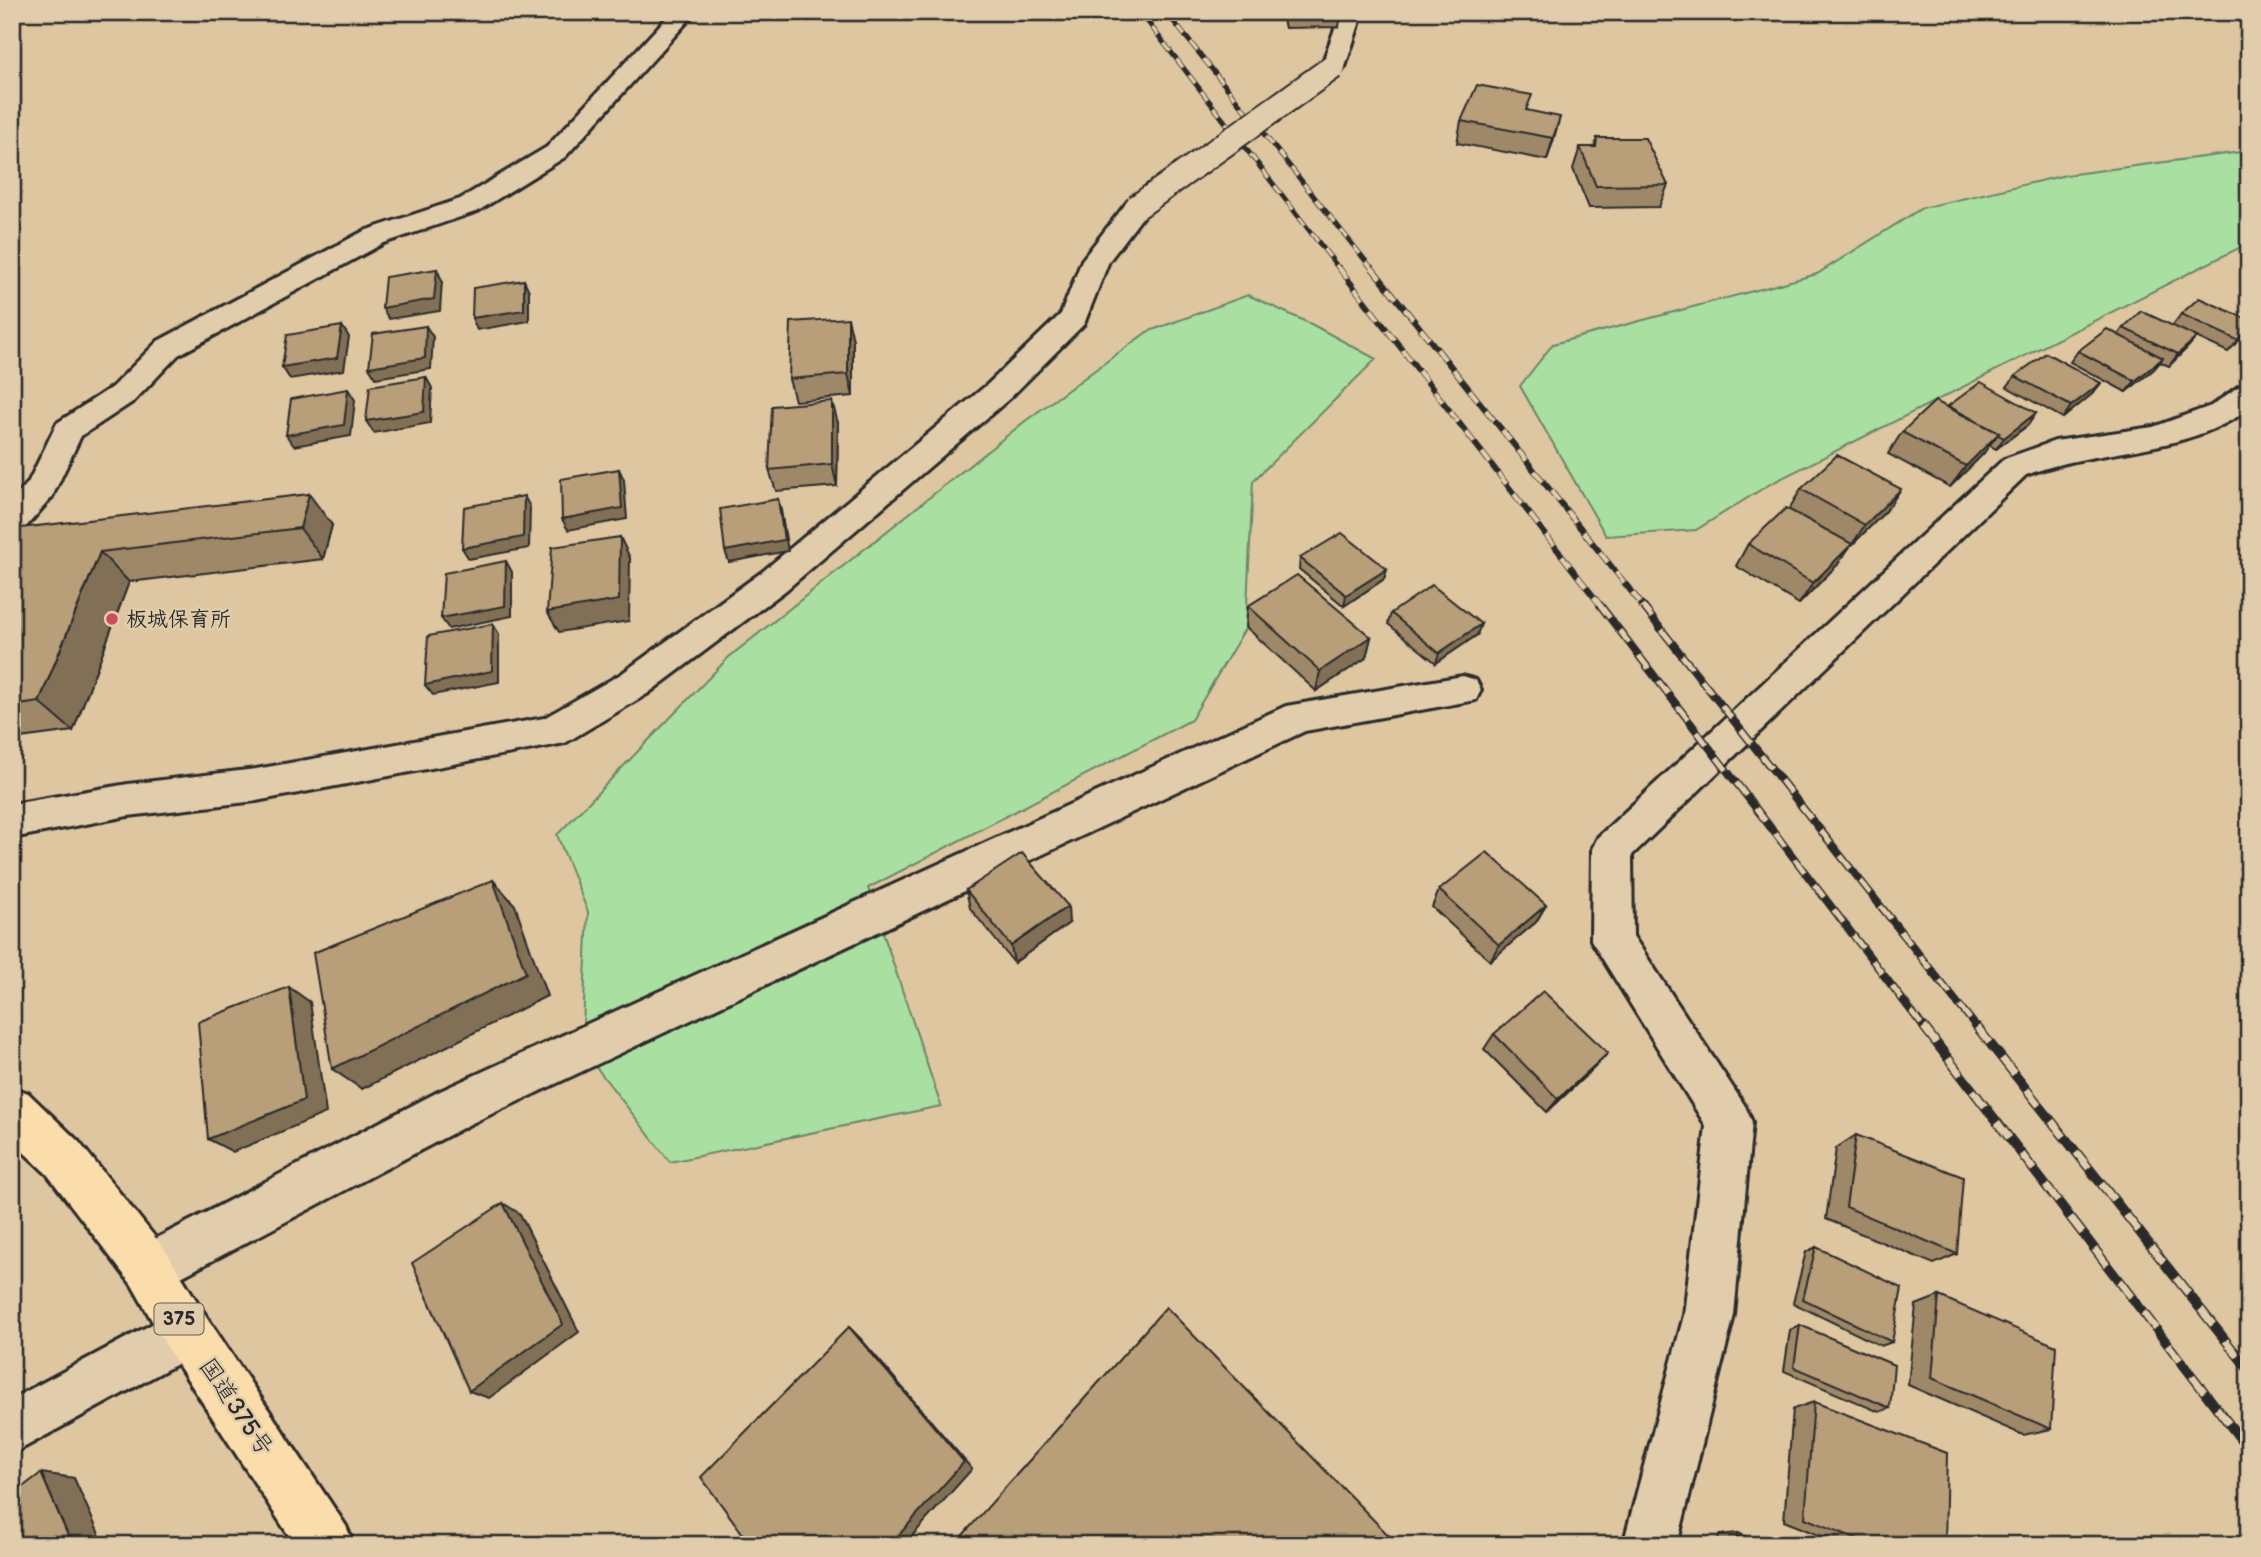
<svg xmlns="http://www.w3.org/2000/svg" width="2261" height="1557" font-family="'Balsamiq Sans','Klee One',sans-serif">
	<rect width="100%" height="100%" fill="#dec6a1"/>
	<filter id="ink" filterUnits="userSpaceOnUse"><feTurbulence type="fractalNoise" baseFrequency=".0143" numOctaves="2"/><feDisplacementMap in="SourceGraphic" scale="14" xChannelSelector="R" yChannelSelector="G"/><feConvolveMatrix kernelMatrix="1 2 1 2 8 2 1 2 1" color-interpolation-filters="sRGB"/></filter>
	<g filter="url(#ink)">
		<g fill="#aadfa2" stroke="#6a8566" stroke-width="2">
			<polygon points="2249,151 2249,243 1770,484 1696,530 1606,536 1520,386 1553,344 1817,274 1922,208 2066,175"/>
			<polygon points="1248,295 1313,325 1376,359 1253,481 1246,627 1191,720 868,888 941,1106 670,1162 582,1049 588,912 557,835 729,657 1024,422 1147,332"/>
		</g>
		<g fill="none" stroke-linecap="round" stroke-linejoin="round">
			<defs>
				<g id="minor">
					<polygon points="672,12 696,12 565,157 478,211 384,243 178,355 134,401 81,436 52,497 24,529 12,533 12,500 28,483 57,423 112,387 158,341 364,231 460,199 547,147"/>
					<polygon points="1341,12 1363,12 1345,67 1341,72 1325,72 1321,67"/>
					<polygon points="1137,199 1146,201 1150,207 1109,261 1084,324 1010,398 786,590 647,694 565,743 256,801 128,816 12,838 12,804 128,784 256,769 544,718 621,674 762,572 988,384 1061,314 1082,260 1128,201"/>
					<path d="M2249,384V409C2183,456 2099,447 2026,475L1632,855L1633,936L1745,1106L1752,1122L1734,1315L1677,1545H1623L1684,1315L1706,1126L1591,940L1592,849L1598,837L2004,459L2055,441L2153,427L2211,406L2238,387Z"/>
					<polygon points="1463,676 1476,680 1481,690 1476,700 1305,731 470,1124 166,1285 149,1292 132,1285 125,1268 132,1251 438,1092 1286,706"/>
					<polygon points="186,1306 204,1313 211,1331 204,1349 12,1454 12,1399"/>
				</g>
				<polygon id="highway" points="12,1087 28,1093 79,1142 166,1251 204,1313 346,1526 354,1545 295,1545 168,1349 132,1285 47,1174 12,1141"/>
			</defs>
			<use href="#minor" stroke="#2b2b2b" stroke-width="6"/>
			<use href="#highway" stroke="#2b2b2b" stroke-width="6"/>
			<use href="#minor" fill="#e1cdab" fill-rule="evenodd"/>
			<use href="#highway" fill="#fbddab" fill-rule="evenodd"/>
			<defs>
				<g id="rail-far3">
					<polyline points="1140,12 1340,270"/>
					<polyline points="1166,12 1373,270"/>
				</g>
				<g id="rail-far2">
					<polyline points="1339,268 1601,606"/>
					<polyline points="1372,268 1643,606"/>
				</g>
				<g id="rail-far1">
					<polyline points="1600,605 1925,1029"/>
					<polyline points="1642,605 1978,1029"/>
				</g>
				<g id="rail">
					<polyline points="1924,1027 2249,1450"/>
					<polyline points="1977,1027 2249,1370"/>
				</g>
			</defs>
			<use href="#rail-far3" stroke="#2b2b2b" stroke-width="5"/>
			<use href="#rail-far2" stroke="#2b2b2b" stroke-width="6"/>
			<use href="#rail-far1" stroke="#2b2b2b" stroke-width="8"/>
			<use href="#rail" stroke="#2b2b2b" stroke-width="10"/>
			<use href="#rail-far3" stroke="#e1cdab" stroke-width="3.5" stroke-dasharray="10" stroke-linecap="butt"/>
			<use href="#rail-far2" stroke="#e1cdab" stroke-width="4.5" stroke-dasharray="13" stroke-linecap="butt"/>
			<use href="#rail-far1" stroke="#e1cdab" stroke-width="5" stroke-dasharray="16" stroke-linecap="butt"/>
			<use href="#rail" stroke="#e1cdab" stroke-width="7" stroke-dasharray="20" stroke-linecap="butt"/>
			<defs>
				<polyline id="minor-bridge" points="1137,207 1333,67"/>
			</defs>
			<use href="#minor-bridge" stroke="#2b2b2b" stroke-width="28" stroke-linecap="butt"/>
			<use href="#minor-bridge" stroke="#e1cdab" stroke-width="24"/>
		</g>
		<g fill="#9e8868" stroke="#2b2b2b" stroke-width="2">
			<polygon points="1281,12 1341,12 1339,27 1285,28"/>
			<polygon points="1528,110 1554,138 1547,160 1457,143 1461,121"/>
			<polygon points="1597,138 1668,185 1659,207 1589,208 1573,169 1580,147 1594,147"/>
			<polygon points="2181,314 2249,329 2228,352 2196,337 2187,348 2169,366 2160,362 2154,369 2126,392 2070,362 2078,351 2118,335 2123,328 2172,326"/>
			<polygon points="853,340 853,396 795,401 789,379"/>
			<polygon points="2015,376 2101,383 2092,394 2063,418 2007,387"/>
			<polygon points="1948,406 2036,413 2028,425 1996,449 1989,445 1983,454 1950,487 1888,454 1902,432"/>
			<polygon points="838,423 837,486 776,491 769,470"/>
			<polygon points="1801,489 1886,511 1850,546 1837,565 1799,604 1736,566 1748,544 1789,509"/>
			<polygon points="332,525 323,559 129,582 73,731 12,739 12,529"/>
			<polygon points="1300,558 1387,569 1384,579 1344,606 1299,569"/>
			<polygon points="1248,606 1371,637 1366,658 1316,691 1246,627"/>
			<polygon points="1391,613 1477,635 1436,663 1388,624"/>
			<polygon points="966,890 1069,923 1014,963 970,908"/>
			<polygon points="1439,890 1546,905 1536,922 1490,961 1432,907"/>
			<polygon points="1494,1034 1595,1067 1547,1112 1484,1049"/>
			<polygon points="1856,1135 1957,1254 1934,1264 1826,1219 1836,1148"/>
			<polygon points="1816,1247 1892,1342 1881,1346 1793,1303 1806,1252"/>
			<polygon points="1939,1296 2051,1429 2023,1435 1908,1385 1916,1305"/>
			<polygon points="1800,1325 1890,1408 1879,1412 1784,1371 1790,1330"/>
			<polygon points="1814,1402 1945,1545 1843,1545 1784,1521 1793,1409"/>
			<polygon points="1738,1533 1765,1545 1717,1545 1719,1535"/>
		</g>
		<g fill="#816f55" stroke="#2b2b2b" stroke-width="2">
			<polygon points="1560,117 1554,138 1547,160 1553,138"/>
			<polygon points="437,269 442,281 440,311 389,319 382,308"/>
			<polygon points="524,280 529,291 529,321 477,330 472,318"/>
			<polygon points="848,318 853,340 853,396 848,374"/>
			<polygon points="342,326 349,337 344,370 290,379 282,367"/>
			<polygon points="426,326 433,337 431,369 376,378 369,367"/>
			<polygon points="2197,337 2187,348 2169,366 2178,354"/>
			<polygon points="2163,358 2154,369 2126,392 2135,381"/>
			<polygon points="426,377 432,388 430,423 374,433 366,421"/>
			<polygon points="2101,383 2092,394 2063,418 2071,406"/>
			<polygon points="348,389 355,400 351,436 294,446 286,435"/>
			<polygon points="832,401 838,423 837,486 832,464"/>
			<polygon points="2036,413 2028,425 1996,449 2004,438"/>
			<polygon points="1999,433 1983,454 1950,487 1966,466"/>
			<polygon points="619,469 624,480 627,519 568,530 562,519"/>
			<polygon points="1901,489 1886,511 1851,546 1865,525"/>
			<polygon points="309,494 332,525 323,559 300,528"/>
			<polygon points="524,496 530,507 529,548 469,559 462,548"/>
			<polygon points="778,499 781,510 788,551 729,562 725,551"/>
			<polygon points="620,537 630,558 629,621 559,632 547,612"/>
			<polygon points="1852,544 1837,565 1799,604 1813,583"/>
			<polygon points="100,552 129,582 73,731 39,702"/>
			<polygon points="506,561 512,572 512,616 449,629 441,618"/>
			<polygon points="1387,569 1384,579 1344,606 1346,595"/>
			<polygon points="493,624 499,634 499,682 433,695 425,685"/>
			<polygon points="1481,624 1477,635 1436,663 1439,653"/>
			<polygon points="1371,637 1366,658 1316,691 1320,671"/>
			<polygon points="493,880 515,905 547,996 362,1089 332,1069"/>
			<polygon points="1546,905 1536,922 1490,961 1499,945"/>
			<polygon points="1068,906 1069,923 1014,963 1011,946"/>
			<polygon points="289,987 310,1002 326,1113 233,1152 208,1139"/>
			<polygon points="1608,1053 1595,1067 1547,1112 1558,1099"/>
			<polygon points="503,1203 520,1214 579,1332 489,1398 469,1391"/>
			<polygon points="849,1327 861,1339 972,1469 904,1545 890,1545"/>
			<polygon points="41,1473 74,1478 104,1545 72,1545"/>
		</g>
		<g fill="#b89e79" stroke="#2b2b2b" stroke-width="2">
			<polygon points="1477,85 1532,95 1526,110 1560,117 1553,138 1461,121"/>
			<polygon points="1597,138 1645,138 1668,185 1596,186 1580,147 1596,147"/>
			<polygon points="437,269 434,299 382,308 385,277"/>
			<polygon points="524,280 524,310 472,318 473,288"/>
			<polygon points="2199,298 2249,320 2249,329 2237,340 2181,314"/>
			<polygon points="2141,311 2197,337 2178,354 2123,328"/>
			<polygon points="848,318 848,374 789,379 791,322"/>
			<polygon points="342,326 337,358 282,367 287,335"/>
			<polygon points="426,326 425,358 369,367 373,334"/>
			<polygon points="2107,329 2163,358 2135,381 2078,351"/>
			<polygon points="2046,353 2101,383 2071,406 2015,376"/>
			<polygon points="426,377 424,412 366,421 370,386"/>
			<polygon points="1981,382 2036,413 2004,438 1997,434 1999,433 1948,406"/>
			<polygon points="348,389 344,425 286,435 291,399"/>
			<polygon points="832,401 832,464 769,470 772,406"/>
			<polygon points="1935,401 1999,433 1966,466 1902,432"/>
			<polygon points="1837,455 1901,489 1865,525 1801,489"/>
			<polygon points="619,469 622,508 562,519 561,479"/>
			<polygon points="309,494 300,528 100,552 39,702 12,706 12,529"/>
			<polygon points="524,496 523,537 462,548 464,507"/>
			<polygon points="778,499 784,540 725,551 720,509"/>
			<polygon points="1786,508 1852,544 1813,583 1748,544"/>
			<polygon points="1342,533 1387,569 1346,595 1300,558"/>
			<polygon points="620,537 619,600 547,612 552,547"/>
			<polygon points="506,561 505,606 441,618 444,573"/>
			<polygon points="1297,575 1371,637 1320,671 1248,606"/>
			<polygon points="1432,585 1481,624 1439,653 1391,613"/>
			<polygon points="493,624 492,671 425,685 428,636"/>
			<polygon points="1487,852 1546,905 1499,945 1439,890"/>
			<polygon points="1022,853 1068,906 1011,946 966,890"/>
			<polygon points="493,880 526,973 332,1069 313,953"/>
			<polygon points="289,987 304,1100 208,1139 198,1022"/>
			<polygon points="1543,991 1608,1053 1558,1099 1494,1034"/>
			<polygon points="1856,1135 1963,1177 1957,1254 1846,1207"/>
			<polygon points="503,1203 563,1324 469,1391 412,1263"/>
			<polygon points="1816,1247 1902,1288 1892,1342 1803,1299"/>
			<polygon points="1939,1296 2056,1346 2051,1429 1932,1378"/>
			<polygon points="1166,1307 1398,1545 954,1545"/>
			<polygon points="1800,1325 1894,1365 1890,1408 1794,1367"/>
			<polygon points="849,1327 964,1462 890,1545 751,1545 701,1477"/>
			<polygon points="1814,1402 1947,1453 1945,1545 1872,1545 1805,1518"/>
			<polygon points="41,1473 72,1545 12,1545 12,1495"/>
			<polygon points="1738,1533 1765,1545 1736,1545"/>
		</g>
	</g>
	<circle fill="#d1495b" stroke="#e1cdab" stroke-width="2.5" cx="112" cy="619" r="7"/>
	<g text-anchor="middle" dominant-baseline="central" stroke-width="5" stroke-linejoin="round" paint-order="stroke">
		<rect fill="#e1cdab" stroke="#625c51" stroke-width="2" x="154.5" y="1303.5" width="49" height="31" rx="5"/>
		<g font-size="19" font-weight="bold" fill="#2b2b2b">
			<text x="179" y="1319">375</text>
		</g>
		<g font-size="21" font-weight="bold" fill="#2b2b2b" stroke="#e1cdab" text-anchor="start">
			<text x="126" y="619">板城保育所</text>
		</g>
		<g font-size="24" fill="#2b2b2b" stroke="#e1cdab">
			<text transform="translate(236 1407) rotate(56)">国道375号</text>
		</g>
	</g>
	<rect width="2261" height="1557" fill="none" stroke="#e1cdab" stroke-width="42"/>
	<rect x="21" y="21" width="2219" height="1515" fill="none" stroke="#2b2b2b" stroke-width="2.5" filter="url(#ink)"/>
</svg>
